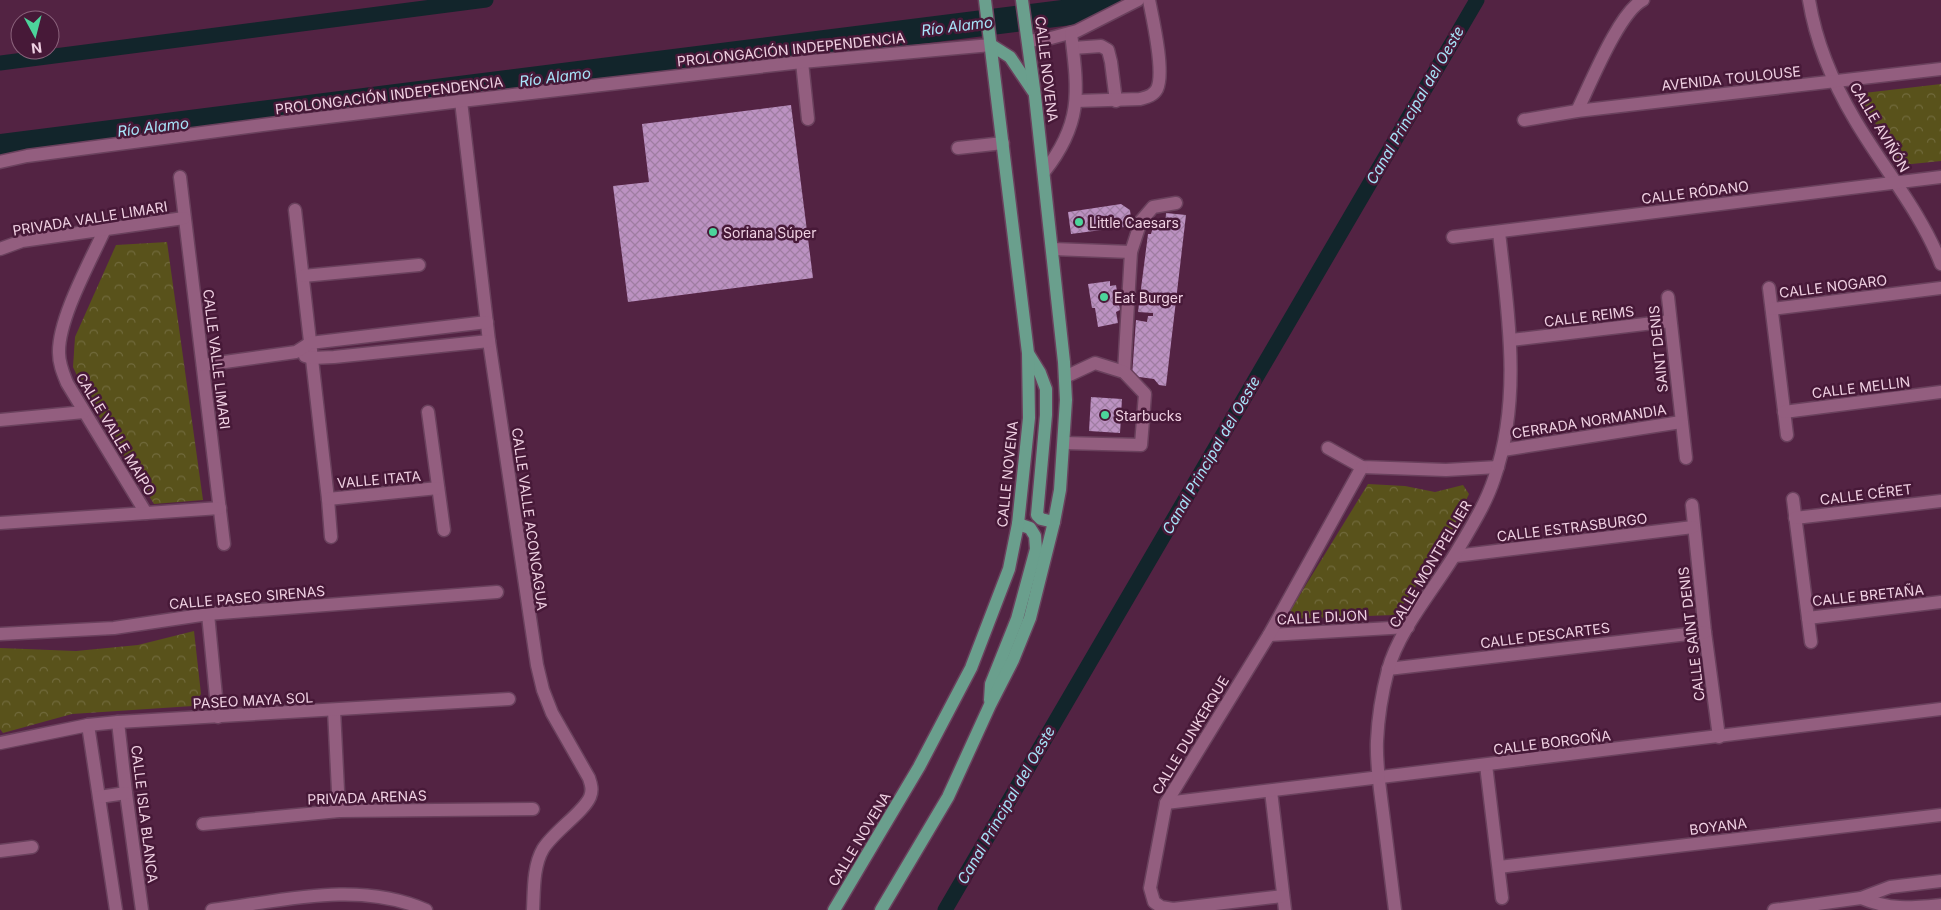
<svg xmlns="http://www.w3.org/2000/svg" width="1941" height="910" font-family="Inter,sans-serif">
	<defs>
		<pattern id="park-crowns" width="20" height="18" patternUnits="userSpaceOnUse" patternTransform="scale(1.25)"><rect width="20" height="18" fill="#59521b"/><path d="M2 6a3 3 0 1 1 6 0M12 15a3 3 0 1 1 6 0" fill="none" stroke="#716a3c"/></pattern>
		<pattern id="building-cross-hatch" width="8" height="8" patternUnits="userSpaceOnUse" patternTransform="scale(1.25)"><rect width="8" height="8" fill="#bc92c2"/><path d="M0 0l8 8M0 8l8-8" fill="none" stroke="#9f7da2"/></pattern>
	</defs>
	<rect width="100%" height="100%" fill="#532343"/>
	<g fill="url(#park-crowns)">
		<polygon points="1941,84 1941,161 1902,165 1861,101 1864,93"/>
		<polygon points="167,242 203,500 154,504 87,397 73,367 75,337 116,245"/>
		<polygon points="1368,484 1405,486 1435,492 1463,485 1469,494 1443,549 1395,615 1285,619"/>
		<polygon points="194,631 201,694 193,706 72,714 3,733 0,729 0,648 76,651 138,645"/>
	</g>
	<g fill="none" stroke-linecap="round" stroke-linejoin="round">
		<g stroke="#12252b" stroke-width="15">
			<polyline points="0,63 486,0"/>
			<polyline points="945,910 1477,0"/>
		</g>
		<polyline stroke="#12252b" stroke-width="26" points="0,147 1086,10 1108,0"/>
	</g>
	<g fill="url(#building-cross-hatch)">
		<polygon points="791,105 813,278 628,302 613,186 649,182 642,124"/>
		<polygon points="1121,204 1130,210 1132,226 1071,234 1068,212"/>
		<polygon points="1166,213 1186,215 1166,386 1159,385 1154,379 1132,376 1136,320 1147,322 1148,316 1153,316 1153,313 1138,312 1148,234 1151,234 1153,227 1165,229"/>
		<polygon points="1110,281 1110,286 1116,285 1120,310 1116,312 1118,323 1098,327 1095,308 1092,308 1088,284"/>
		<polygon points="1091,397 1122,399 1120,433 1089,431"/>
	</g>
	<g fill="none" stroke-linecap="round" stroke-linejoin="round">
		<defs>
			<g id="minor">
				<path d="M1809,0C1816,43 1833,83 1855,120C1883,168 1921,212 1941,264"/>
				<polyline points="1028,41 1051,38 1077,31 1138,0"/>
				<polyline points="1073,48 1101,46 1108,50 1111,62 1116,101"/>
				<polyline points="802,62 808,119"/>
				<path d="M461,101L489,341L537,665L543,690L552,713L589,778C591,784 593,790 590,797C583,813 554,831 543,849C533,866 534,891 533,910"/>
				<path d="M1076,101L1140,99C1147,97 1153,96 1157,89C1165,72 1153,20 1149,0"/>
				<path d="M1577,111C1590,85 1619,12 1643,0"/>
				<polyline points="1524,120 1577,111 1941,69"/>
				<polyline points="958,148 1003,143"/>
				<polyline points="0,162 27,156 278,123 461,101 802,62 991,45"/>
				<path d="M1044,172C1083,123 1078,91 1071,33"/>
				<polyline points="180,177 224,544"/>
				<polyline points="295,210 328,499 331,537"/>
				<path d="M105,229C90,262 58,319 59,353C59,364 63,373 67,383L146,513"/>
				<polyline points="1453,237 1941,177"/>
				<polyline points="0,249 22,241 184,218"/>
				<polyline points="1053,249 1131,252"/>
				<polyline points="303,276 419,265"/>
				<polyline points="1769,288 1787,435"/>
				<polyline points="1668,297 1686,458"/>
				<polyline points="1772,309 1941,288"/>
				<polyline points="1511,340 1670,321"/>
				<polyline points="305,356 312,358 334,357 489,341"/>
				<polyline points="203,365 296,352 310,343 487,322"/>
				<polyline points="1124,372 1131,252 1141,221 1153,207 1176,203"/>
				<polyline points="428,412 444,530"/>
				<polyline points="1784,412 1941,392"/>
				<polyline points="0,420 84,412"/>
				<polyline points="1064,443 1141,445 1145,394 1124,372 1095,363 1065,377"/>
				<polyline points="1328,448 1362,467 1446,470 1498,467"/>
				<polyline points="1503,450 1681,422"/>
				<polyline points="328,499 438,488"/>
				<polyline points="1793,499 1811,642"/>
				<polyline points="1692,505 1705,632 1719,737"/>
				<polyline points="1795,518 1941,501"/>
				<polyline points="0,523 220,508"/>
				<polyline points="1455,556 1693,527"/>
				<polyline points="208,614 218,717"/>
				<polyline points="1808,618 1941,602"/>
				<polyline points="0,634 114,628 208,614 497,592"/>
				<polyline points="1269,635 1408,627"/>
				<polyline points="1388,669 1705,632"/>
				<polyline points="334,710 339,811"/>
				<polyline points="118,722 126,793 142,910"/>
				<polyline points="88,725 116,910"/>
				<polyline points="0,743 88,725 118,722 509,699"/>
				<polyline points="1486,765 1502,898"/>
				<polyline points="1271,791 1285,910"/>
				<polyline points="99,797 126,793"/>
				<polyline points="1166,803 1941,709"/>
				<polyline points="203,824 339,811 533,809"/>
				<polyline points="0,851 32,847"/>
				<polyline points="1499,867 1941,815"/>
				<polyline points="1283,896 1173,909 1161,907 1154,902 1150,888 1166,803 1269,635 1362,467"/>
				<path d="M1861,898C1891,910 1909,908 1941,905"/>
				<path d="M212,910C282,901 358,880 426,910"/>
				<path d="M1395,910C1391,878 1387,845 1383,813C1380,789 1376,765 1377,741C1378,718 1382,693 1388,670C1399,628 1438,585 1460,546C1473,524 1486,503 1494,479C1522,399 1508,314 1499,232"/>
				<polyline points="1774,910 1861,898 1890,887 1941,881"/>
			</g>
			<g id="major">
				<polyline points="991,45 1010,57 1033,91"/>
				<polyline points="1029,355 1040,373 1046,389 1046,415 1037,515 1041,519 1054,522"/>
				<polyline points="990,700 991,684 1017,619 1036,549 1035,536 1030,528 1018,524"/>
				<polyline points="834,910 919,767 971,668 1009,569 1018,524 1029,418 1028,353 985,0"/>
				<polyline points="881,910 948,797 990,705 1013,660 1030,618 1054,522 1060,490 1066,400 1064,362 1035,96 1022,0"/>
			</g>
		</defs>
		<use href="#minor" stroke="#6a415d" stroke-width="15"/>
		<use href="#major" stroke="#6a415d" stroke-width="15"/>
		<use href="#minor" stroke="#935e7f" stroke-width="12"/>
		<use href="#major" stroke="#6a9f8d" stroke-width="12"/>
	</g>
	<g fill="#4cd49b" stroke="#471938" stroke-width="2">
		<circle cx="1079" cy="222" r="5"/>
		<circle cx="713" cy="232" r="5"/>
		<circle cx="1104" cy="297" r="5"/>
		<circle cx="1105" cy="415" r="5"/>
	</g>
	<g text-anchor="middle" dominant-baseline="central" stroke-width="5" stroke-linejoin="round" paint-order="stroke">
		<g font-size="14" fill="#f0d1e3" stroke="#471938">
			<text transform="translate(791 49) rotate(-6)">PROLONGACIÓN INDEPENDENCIA</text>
			<text transform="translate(1047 69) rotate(83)">CALLE NOVENA</text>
			<text transform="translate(1731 78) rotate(-6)">AVENIDA TOULOUSE</text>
			<text transform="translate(389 95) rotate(-7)">PROLONGACIÓN INDEPENDENCIA</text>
			<text transform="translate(1880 127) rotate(59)">CALLE AVIÑÓN</text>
			<text transform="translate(1695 192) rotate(-7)">CALLE RÓDANO</text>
			<text transform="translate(90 218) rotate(-9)">PRIVADA VALLE LIMARI</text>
			<text transform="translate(1833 286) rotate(-7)">CALLE NOGARO</text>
			<text transform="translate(1589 316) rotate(-7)">CALLE REIMS</text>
			<text transform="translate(1658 349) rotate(-96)">SAINT DENIS</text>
			<text transform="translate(217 359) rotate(83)">CALLE VALLE LIMARI</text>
			<text transform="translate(1861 387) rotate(-7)">CALLE MELLIN</text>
			<text transform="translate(1589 421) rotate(-9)">CERRADA NORMANDIA</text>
			<text transform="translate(116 434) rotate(59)">CALLE VALLE MAIPO</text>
			<text transform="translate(1007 474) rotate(-84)">CALLE NOVENA</text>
			<text transform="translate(379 479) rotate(-5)">VALLE ITATA</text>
			<text transform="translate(1866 494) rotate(-7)">CALLE CÉRET</text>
			<text transform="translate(530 519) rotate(82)">CALLE VALLE ACONCAGUA</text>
			<text transform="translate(1572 527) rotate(-7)">CALLE ESTRASBURGO</text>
			<text transform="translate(1430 564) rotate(-59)">CALLE MONTPELLIER</text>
			<text transform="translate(1868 595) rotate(-6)">CALLE BRETAÑA</text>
			<text transform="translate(247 597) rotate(-5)">CALLE PASEO SIRENAS</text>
			<text transform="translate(1322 617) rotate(-3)">CALLE DIJON</text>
			<text transform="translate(1691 634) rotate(-97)">CALLE SAINT DENIS</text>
			<text transform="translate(1545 635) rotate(-7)">CALLE DESCARTES</text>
			<text transform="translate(253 700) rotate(-3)">PASEO MAYA SOL</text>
			<text transform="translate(1190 735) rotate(-59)">CALLE DUNKERQUE</text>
			<text transform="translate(1552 742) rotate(-7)">CALLE BORGOÑA</text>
			<text transform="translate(367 797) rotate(-2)">PRIVADA ARENAS</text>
			<text transform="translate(145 814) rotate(83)">CALLE ISLA BLANCA</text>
			<text transform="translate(1718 826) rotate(-7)">BOYANA</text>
			<text transform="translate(859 839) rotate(-59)">CALLE NOVENA</text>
		</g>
		<g font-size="14" fill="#f0d1e3" stroke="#471938" text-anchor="start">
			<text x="1089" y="222">Little Caesars</text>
			<text x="723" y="232">Soriana Súper</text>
			<text x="1114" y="297">Eat Burger</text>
			<text x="1115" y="415">Starbucks</text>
		</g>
		<g font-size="15" font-style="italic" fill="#a7e4f9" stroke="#471938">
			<text transform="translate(957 26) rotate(-7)">Río Alamo</text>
			<text transform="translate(555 77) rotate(-7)">Río Alamo</text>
			<text transform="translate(1415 105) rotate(-60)">Canal Principal del Oeste</text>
			<text transform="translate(153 127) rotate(-7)">Río Alamo</text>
			<text transform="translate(1211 455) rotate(-60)">Canal Principal del Oeste</text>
			<text transform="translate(1006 805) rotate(-60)">Canal Principal del Oeste</text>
		</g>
	</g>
	<g transform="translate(35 35) rotate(173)"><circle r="24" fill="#471938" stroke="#8b637c"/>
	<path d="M0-4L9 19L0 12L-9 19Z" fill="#4cd49b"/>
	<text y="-8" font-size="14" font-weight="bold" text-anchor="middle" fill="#f0d1e3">N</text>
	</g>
</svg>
